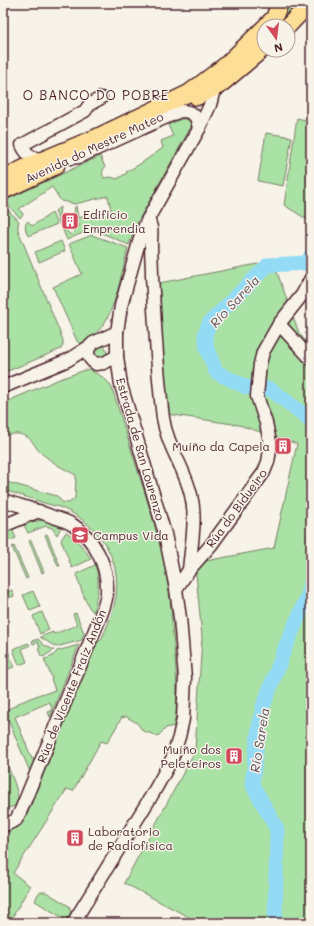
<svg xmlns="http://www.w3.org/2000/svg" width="314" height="926" font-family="Mali,sans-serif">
	<rect width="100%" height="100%" fill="#f7f3e8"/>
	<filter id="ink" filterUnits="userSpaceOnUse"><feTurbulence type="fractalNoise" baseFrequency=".025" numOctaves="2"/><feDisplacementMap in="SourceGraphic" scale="8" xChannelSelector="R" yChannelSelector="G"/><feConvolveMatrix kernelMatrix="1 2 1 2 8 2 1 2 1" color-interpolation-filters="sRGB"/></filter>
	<g filter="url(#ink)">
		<g fill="#aae1a4" stroke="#7a8068">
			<polygon points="288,3 291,7 295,9 281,26 277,26"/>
			<polygon points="297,118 311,121 311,222 284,205"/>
			<path d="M181,119C187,118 191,121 191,127L137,223L129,245C119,241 101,231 91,231C83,232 74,237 67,240L62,228V227L71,235L80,225L73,217L75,207L76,206L78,218L111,210L108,196L75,204L61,201L52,187L19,209L23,214L20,218L4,201L100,156L105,167C102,171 102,174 104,178L111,177L117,179L127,173L126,172L140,164L163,148L161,141L173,136L168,125Z"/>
			<polygon points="266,133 292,137 283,186 258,181"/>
			<polygon points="3,205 19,221 18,225 18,230 63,340 63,345 61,349 3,373"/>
			<polygon points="60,207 59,215 68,217 60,225 55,211"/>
			<path d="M52,213L57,224L28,236C26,231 23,225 28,221L32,226Z"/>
			<path d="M92,235L128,248C125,261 122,273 119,285C112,310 106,331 81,344L79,343L77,341L53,287L82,274L69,244Z"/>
			<polygon points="61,241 65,251 39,262 35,252"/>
			<polygon points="273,261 299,333 311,348 311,923 200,923 124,883 195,751 202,637 195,563 274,548 297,444 239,425 167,414 159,283"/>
			<polygon points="99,345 105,347 107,353 107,356 96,361 92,350"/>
			<path d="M88,369C99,375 106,377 112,388L152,516L163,554L167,579L170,598L176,670L177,692L176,712L174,726L166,728L158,736L143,731L137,723L125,716L124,718L122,717L107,743L101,741L73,791L67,789L13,873L30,886L9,923H3V840L10,831L27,815L96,642L101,640C106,629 111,618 114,606C125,564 102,526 64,509C58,506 50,505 44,503C30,498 17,494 3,490V481L57,496L62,502L69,503L75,498L76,475C63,469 52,462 41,453C36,449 33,440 27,437C18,432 12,434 3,436V403L57,380Z"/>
			<polygon points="44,520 52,522 61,527 57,535 52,528 46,526 28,533 24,525 30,522"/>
			<polygon points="12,529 16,538 3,543 3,533"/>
			<path d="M66,532C77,539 84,548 91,559L72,568L61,540Z"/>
			<polygon points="47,534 60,566 58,566 45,535"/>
			<polygon points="31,540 44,572 42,573 29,541"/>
			<polygon points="14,546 28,578 26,579 12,547"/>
			<path d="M95,565C101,583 97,593 94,610L93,612C86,606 79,583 76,574Z"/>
			<polygon points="12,590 14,596 3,600 3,594"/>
			<polygon points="33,591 40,607 30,611 23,595"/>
			<polygon points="42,612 49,630 40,634 33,616"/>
			<polygon points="76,613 84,633 82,640 56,647 40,637 53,632 54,634 77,625 73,614"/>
			<polygon points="38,639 44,645 54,650 43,657 42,656 41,656 38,648 40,648 38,642 33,644 32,641"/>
			<polygon points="28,643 30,645 22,649 27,662 19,665 13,649"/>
			<path d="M79,645L50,717L48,712L52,710L50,702L15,717L32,759L36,758L30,772L7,717L9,716L6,710L17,705L16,704L43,693L44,694L55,690L51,679L52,678L44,659C50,658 54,656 57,651Z"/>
			<polygon points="8,651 14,667 6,670 3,664 3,653"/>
			<path d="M3,756C7,765 21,793 17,802C15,808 8,808 3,808Z"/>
			<path d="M41,892H46L69,906C73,912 68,917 64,923H60L63,918L35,901L38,894Z"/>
		</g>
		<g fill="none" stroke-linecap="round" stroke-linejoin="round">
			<g stroke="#93dbf5" stroke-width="15">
				<polyline points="311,256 307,263 268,265 210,322 205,334 207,349 216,372 246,387 270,389 303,414 311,422"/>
				<polyline points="275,923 277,829 252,784 259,726 263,707 285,648 308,595 311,582"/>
			</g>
			<defs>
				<g id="minor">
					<path d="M71,158L79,157L180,111C194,111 197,116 199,129"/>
					<path d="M45,159C33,159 27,156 22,145L85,111L90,104L101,98"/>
					<path d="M148,219C149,222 151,225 151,228C152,233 151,238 151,243C151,254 152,265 152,276C155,324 157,371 163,418C167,446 185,468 191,495C197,519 191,546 189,570"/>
					<polyline points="279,324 311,359"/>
					<path d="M117,356L104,363L96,364C87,358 85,351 93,343L117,332"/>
					<polyline points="3,387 68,360 90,346"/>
					<path d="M3,500C20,506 37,510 53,517C60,519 67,521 73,525C94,538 108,566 107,591C107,599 104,607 101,615L21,810L16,820L3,826"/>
					<polyline points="3,526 39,511"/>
					<polyline points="176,589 189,570 211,545 243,501 264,472 268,462 270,450 270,442 266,423 257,396 260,364 263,352 279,324 302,295 311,278"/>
					<polyline points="73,923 152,795 172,759 179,737 183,719 184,699 185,678 180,618 176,589 165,534 121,385 117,356 117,332 121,306 141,235 148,219 199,129 210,105 216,82"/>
				</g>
				<g id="major">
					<polyline points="266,26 274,18 280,3"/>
					<polyline points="288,26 310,3"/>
					<polyline points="197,97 220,85 264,48"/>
					<polyline points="3,178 35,163 95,138 189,93 226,65 264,28"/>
					<polyline points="3,191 56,166"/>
				</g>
			</defs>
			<use href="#minor" stroke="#4a1f2b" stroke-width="15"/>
			<use href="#major" stroke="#4a1f2b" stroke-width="19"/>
			<use href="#minor" stroke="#f7f3e8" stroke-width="12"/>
			<use href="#major" stroke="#fdde96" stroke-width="16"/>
		</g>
	</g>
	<defs>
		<symbol id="building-square" viewBox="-11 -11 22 22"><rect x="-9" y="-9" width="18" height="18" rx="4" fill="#d1495b" stroke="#f7f3e8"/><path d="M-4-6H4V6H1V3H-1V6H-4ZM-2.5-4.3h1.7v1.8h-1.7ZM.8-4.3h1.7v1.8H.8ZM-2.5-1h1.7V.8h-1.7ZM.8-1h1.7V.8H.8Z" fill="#fff"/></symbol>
		<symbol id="university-square" viewBox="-11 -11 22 22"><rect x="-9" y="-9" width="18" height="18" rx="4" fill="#d1495b" stroke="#f7f3e8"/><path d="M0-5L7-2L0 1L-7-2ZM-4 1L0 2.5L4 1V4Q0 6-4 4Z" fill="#fff"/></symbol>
	</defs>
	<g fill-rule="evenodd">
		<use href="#building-square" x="60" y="211" width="20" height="20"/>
		<use href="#building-square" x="273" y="436" width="20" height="20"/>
		<use href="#university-square" x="70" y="525" width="20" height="20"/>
		<use href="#building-square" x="224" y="746" width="20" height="20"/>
		<use href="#building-square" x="65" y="828" width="20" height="20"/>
	</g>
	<g text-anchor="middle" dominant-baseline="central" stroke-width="3" stroke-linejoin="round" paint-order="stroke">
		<g font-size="12" fill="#4a1f2b" stroke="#f7f3e8">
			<text transform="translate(94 147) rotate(-25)">Avenida do Mestre Mateo</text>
			<text transform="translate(141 449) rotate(74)">Estrada de San Lourenzo</text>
			<text transform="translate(236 508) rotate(-54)">Rúa do Bidueiro</text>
			<text transform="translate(71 686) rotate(-68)">Rúa de Vicente Fraiz Andón</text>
		</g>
		<g font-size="12" fill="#4a1f2b" stroke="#f7f3e8" text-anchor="start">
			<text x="83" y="214">Edificio<tspan x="83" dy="14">Emprendia</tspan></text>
			<text x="270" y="446" text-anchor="end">Muíño da Capela</text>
			<text x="93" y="535">Campus Vida</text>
			<text x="221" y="749" text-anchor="end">Muíño dos<tspan x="221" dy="14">Peleteiros</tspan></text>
			<text x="88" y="831">Laboratorio<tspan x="88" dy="14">de Radiofísica</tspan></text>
		</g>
		<g font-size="13" letter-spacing="1" fill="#4a1f2b" stroke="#f7f3e8">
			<text x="96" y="94">O BANCO DO POBRE</text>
		</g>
		<g font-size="13" font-style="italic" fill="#5c4e5e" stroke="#f7f3e8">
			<text transform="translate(234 301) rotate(-47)">Río Sarela</text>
			<text transform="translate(259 740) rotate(-81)">Río Sarela</text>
		</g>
	</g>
	<rect width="314" height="926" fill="none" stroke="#f7f3e8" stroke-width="16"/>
	<rect x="8" y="8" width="298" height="910" fill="none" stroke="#4a1f2b" stroke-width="1.5" filter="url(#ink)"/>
	<g transform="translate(276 38) rotate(166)"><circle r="19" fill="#f7f3e8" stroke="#b29e9c"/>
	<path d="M0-3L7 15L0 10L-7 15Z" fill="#d1495b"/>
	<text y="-6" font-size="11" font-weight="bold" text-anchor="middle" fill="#4a1f2b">N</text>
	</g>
</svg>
